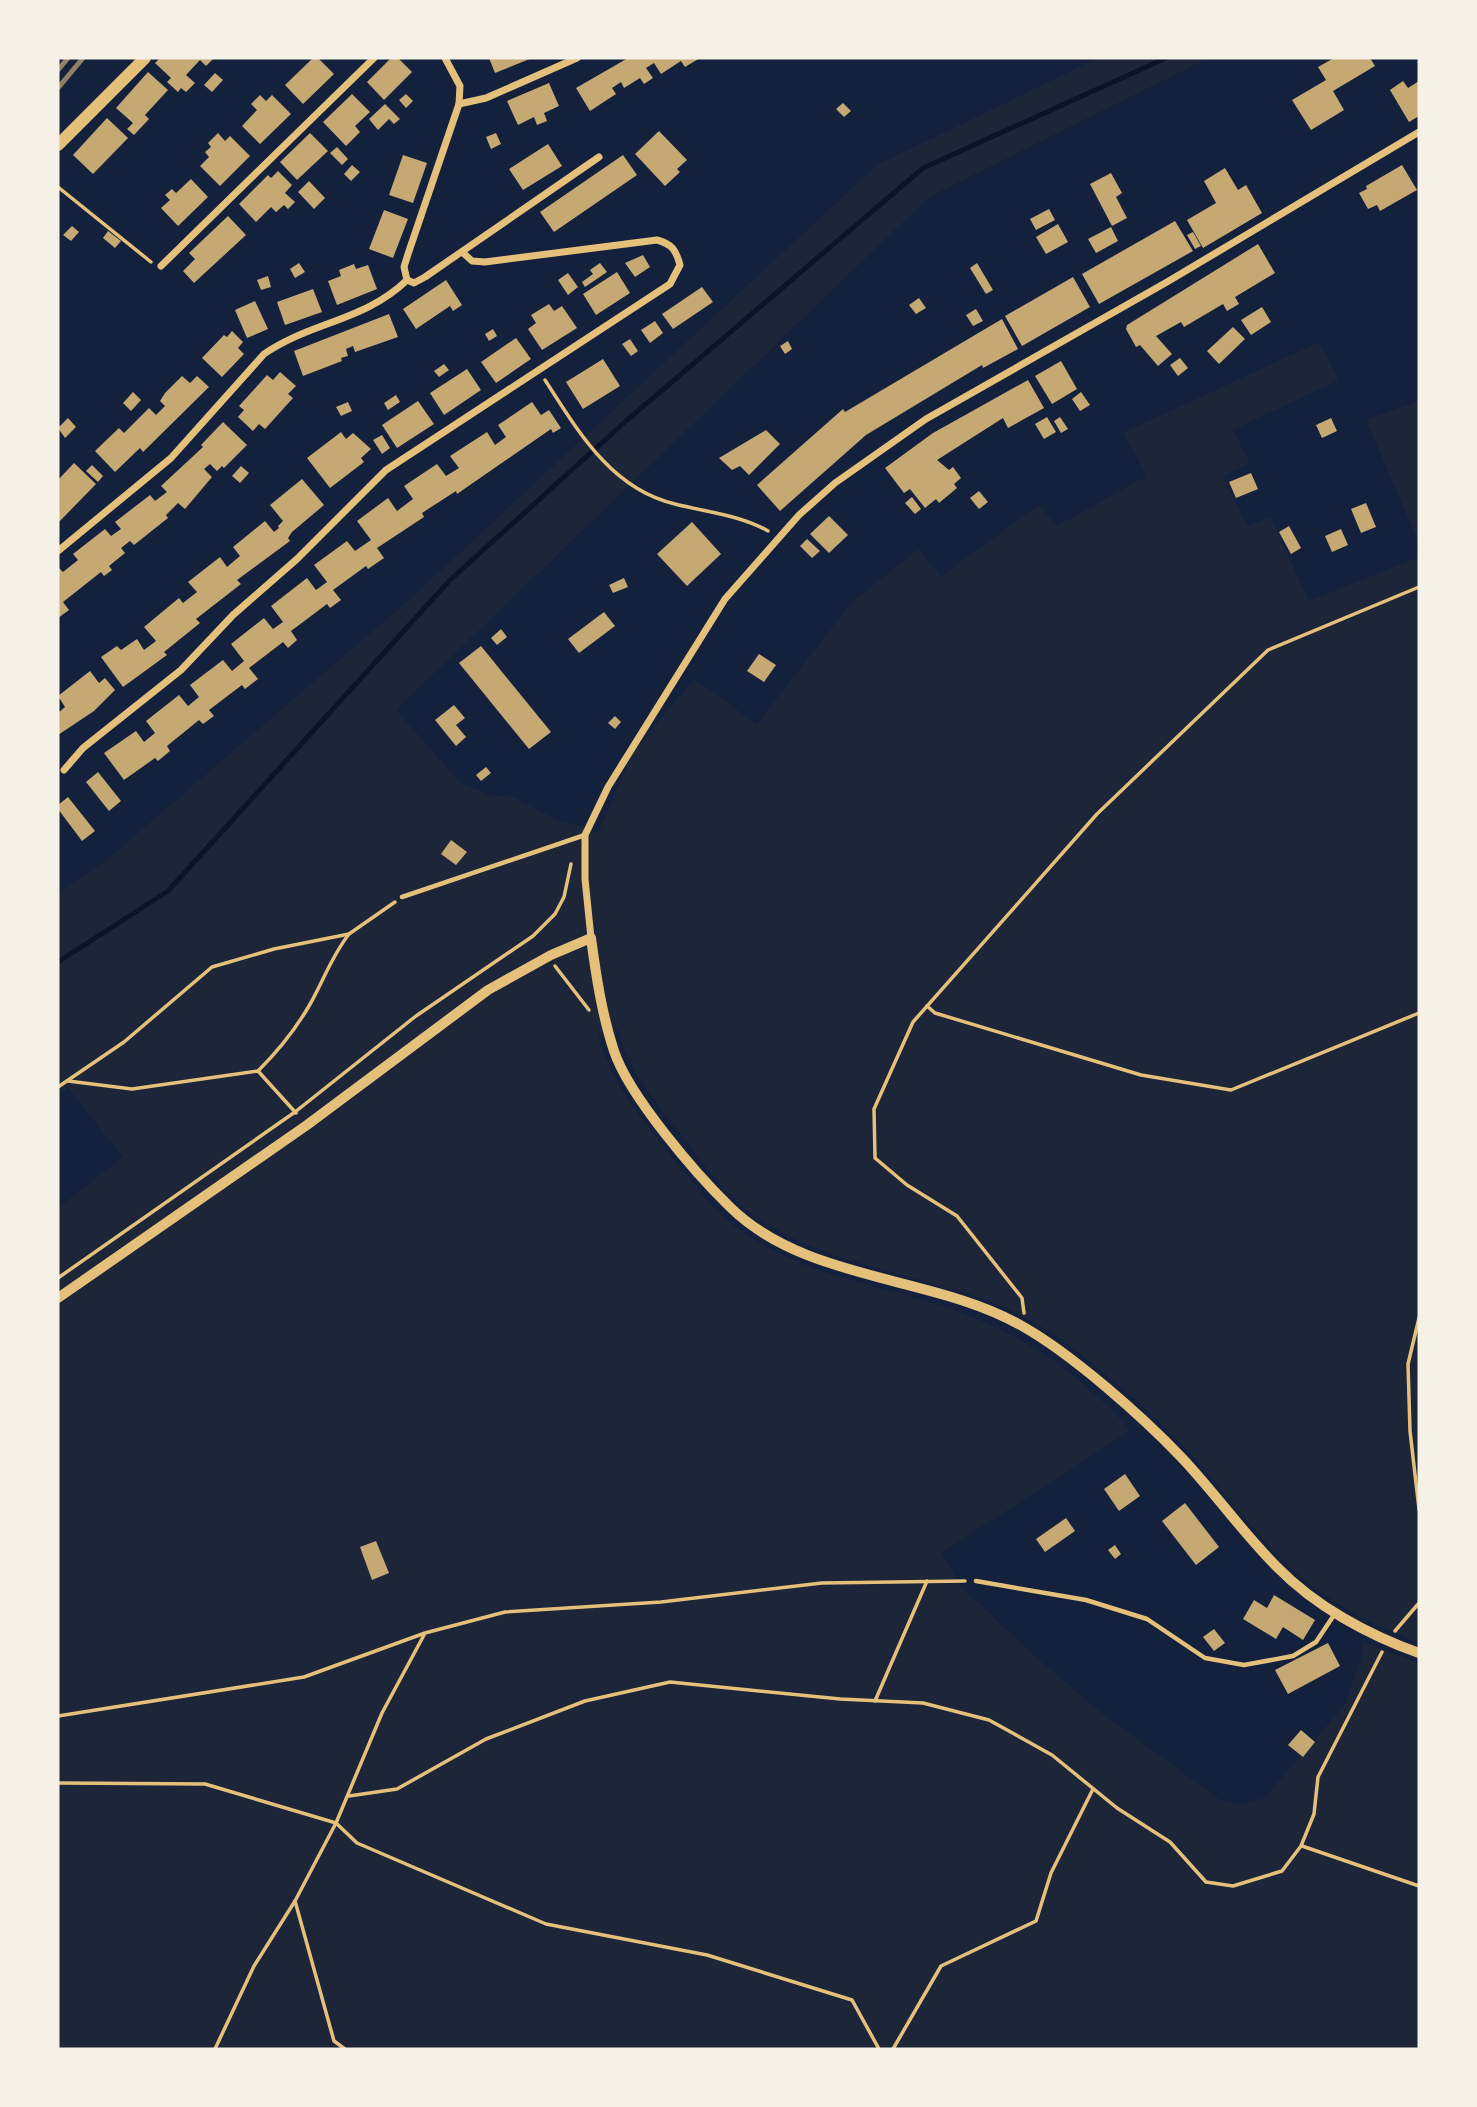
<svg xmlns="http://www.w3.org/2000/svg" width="1477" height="2107" font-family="Lora,serif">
	<rect width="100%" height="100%" fill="#14213d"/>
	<g fill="#1d2539">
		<path d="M1098,58H1208L929,197L396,710L461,783L490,795L513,797L556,819L598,833L633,752L694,679L757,724L852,602L918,549L941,576L1039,505L1057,526L1147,476L1123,433L1319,342L1339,380L1233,430L1250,463L1223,476L1247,526L1270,517L1309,601L1419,557V1643C1380,1627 1342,1609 1308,1583C1263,1547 1229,1497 1191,1454C1156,1415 1099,1367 1056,1336C968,1274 852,1279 762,1221C728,1199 704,1165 680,1133C654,1100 629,1072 618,1030L598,1035C610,1079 634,1109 662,1144C689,1178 715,1216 753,1239C804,1271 865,1283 922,1300C1008,1325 1070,1362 1130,1430L942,1553L960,1586L1047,1667L1099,1711L1220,1800L1240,1805L1264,1798L1344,1706L1361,1660L1363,1641L1419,1664V2049H58V1208L123,1157L68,1088L58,1095V892L103,863L408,601L877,165Z"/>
		<polygon points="1419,401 1419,543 1366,420"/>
	</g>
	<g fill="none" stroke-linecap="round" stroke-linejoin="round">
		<polyline stroke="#0b132b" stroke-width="5" points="58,962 168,891 450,580 626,421 923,168 1166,58"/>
	</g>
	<g fill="#c6a872">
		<polygon points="160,58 214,58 206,66 200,60 186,75 195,83 186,92 181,88 178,92 167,82 171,78 155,63"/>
		<polygon points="313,58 318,58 334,74 303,104 285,85"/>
		<polygon points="391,58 398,58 412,72 384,100 367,82"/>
		<polygon points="489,58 532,58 495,73"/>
		<polygon points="628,58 700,58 685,67 681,61 661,74 654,63 646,68 653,78 644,84 640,78 624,88 621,82 612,88 616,94 590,111 576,88"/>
		<polygon points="1334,58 1370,58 1375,66 1333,91 1344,110 1311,130 1292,100 1326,80 1318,67"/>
		<polygon points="148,72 168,90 145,115 149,119 134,135 127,129 133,123 116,108"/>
		<polygon points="215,73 223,80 212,92 204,85"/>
		<polygon points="1403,81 1408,88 1419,81 1419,116 1409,122 1390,90"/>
		<polygon points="549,83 559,106 544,113 547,121 537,125 534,117 518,125 507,101"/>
		<polygon points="352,94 370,112 355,126 360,132 346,146 323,122"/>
		<polygon points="406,94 413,101 406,108 399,100"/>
		<polygon points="260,95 266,101 272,95 291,114 260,144 242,126 257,110 251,104"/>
		<polygon points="843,103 851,111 844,117 836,109"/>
		<polygon points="385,104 400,119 394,124 389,119 378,130 369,119"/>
		<polygon points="107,118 128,138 93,174 73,155"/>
		<polygon points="659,131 687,160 677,169 680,172 665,186 635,154"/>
		<polygon points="218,133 225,141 230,136 250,156 220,186 200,166 209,157 205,152 211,147 208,143"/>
		<polygon points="310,133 328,151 297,180 280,162"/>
		<polygon points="496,133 501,144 491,149 486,137"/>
		<polygon points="548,144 562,166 523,190 509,169"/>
		<polygon points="337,147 348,159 342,165 330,153"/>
		<polygon points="403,155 427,163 413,203 389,195"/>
		<polygon points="623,155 637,175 554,232 540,212"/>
		<polygon points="352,165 360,172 351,181 344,174"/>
		<polygon points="1402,165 1417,190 1380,211 1377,205 1368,209 1359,193 1367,189 1366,186"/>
		<polygon points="1225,168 1238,190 1246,185 1262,213 1203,248 1187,220 1216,203 1204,181"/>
		<polygon points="278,171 292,185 285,193 295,202 288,209 284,205 276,212 271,207 256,222 239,204 268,175 271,178"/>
		<polygon points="1111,173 1122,193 1116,197 1127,218 1112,226 1090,184"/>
		<polygon points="191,179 208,197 178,226 161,208 170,200 165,195 172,189 176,193"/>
		<polygon points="309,181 325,198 314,209 298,192"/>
		<polygon points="1049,209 1055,220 1036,230 1030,219"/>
		<polygon points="384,210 408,219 393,258 369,249"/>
		<polygon points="228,216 246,235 194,283 183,271 195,259 189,253"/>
		<polygon points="1175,221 1193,251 1099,304 1082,274"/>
		<polygon points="1058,224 1068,242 1046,254 1036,237"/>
		<polygon points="72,226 79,232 71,241 63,235"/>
		<polygon points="1111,227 1118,241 1096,253 1088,239"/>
		<polygon points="108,231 121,241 115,248 103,238"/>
		<polygon points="1193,232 1201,246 1195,249 1187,235"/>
		<polygon points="1258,244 1275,273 1235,297 1239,304 1227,311 1223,304 1184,327 1181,322 1156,336 1172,354 1158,366 1140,345 1136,347 1126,329 1127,325"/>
		<polygon points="643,255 650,267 635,277 625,263"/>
		<polygon points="299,263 305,272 295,278 290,269"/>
		<polygon points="600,263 607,272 585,287 582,282 593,274 590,270"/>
		<polygon points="977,263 993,290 986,294 970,268"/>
		<polygon points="354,264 356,269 368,265 377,289 337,305 328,281 341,276 339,270"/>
		<polygon points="617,272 630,293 596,315 583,294"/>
		<polygon points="568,273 578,287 568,295 558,280"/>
		<polygon points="268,276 271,287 261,290 257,280"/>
		<polygon points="1073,277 1090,307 1022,346 1005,316"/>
		<polygon points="446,280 462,305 453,311 450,306 416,329 403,309"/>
		<polygon points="702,287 713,302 673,329 662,314"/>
		<polygon points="313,289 322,312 285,325 277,302"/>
		<polygon points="919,298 926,308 916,314 909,305"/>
		<polygon points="255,301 268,329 247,338 235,310"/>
		<polygon points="549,304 554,311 562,306 577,328 542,350 528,329 536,323 531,315"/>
		<polygon points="1262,307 1271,322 1251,335 1241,320"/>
		<polygon points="976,309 983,321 973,326 966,315"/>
		<polygon points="389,314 398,337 355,352 353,346 346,349 348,356 341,358 342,361 303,376 294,351"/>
		<polygon points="1002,319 1018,349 983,368 982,365 866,435 780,511 757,485 843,409 845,412"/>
		<polygon points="655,321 663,333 650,343 641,330"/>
		<polygon points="1233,327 1245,339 1219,364 1207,351"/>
		<polygon points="493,329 497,336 489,341 485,334"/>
		<polygon points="232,331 243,342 238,348 244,354 222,377 202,358 224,335 227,337"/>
		<polygon points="516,338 531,359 496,383 481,362"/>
		<polygon points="630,339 638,351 631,356 622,344"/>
		<polygon points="788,341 792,349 785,354 780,346"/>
		<polygon points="1180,358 1188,368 1178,376 1170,365"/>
		<polygon points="603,359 620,386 583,409 566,382"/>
		<polygon points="1061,361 1077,389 1052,404 1035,376"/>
		<polygon points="444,364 449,370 439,377 434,371"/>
		<polygon points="467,369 481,390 444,415 430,393"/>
		<polygon points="280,372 296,386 288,394 293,398 265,429 259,424 253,431 238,417 244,410 239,406 267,375 273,380"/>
		<polygon points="182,376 190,383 197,376 209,387 143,452 140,448 115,472 95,451 119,428 124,433 149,408 156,415 165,406 160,401 165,393"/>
		<polygon points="1028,380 1044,408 1008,428 1003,418 937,460 949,470 953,467 961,478 954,484 957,488 939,503 936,499 925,508 910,489 904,493 885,468 933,433"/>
		<polygon points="133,392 141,400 131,411 123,403"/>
		<polygon points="1081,392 1090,405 1080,411 1072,399"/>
		<polygon points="396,395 400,402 388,410 384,403"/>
		<polygon points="418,401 434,424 397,448 382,425"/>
		<polygon points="348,402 352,411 341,416 336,407"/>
		<polygon points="532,402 541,415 549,410 561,428 553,433 551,429 457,494 456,491 422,513 424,517 377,548 384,558 368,569 366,566 333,590 341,600 330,608 327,604 291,631 297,640 288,648 283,642 249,668 258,679 245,689 242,685 209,710 214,716 203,724 199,720 167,746 170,751 158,761 155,758 124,780 104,753 136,731 144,742 155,733 146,721 179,695 188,706 199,697 190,685 223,660 232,671 244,661 231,644 264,618 273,629 283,622 271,606 307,578 316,590 327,582 314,565 347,541 355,551 371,540 357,521 388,498 397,511 413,499 404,486 437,464 446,476 459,468 450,456 487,432 495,445 506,437 498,425"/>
		<polygon points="1047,417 1056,432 1044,439 1035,424"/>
		<polygon points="1060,417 1068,429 1061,433 1054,421"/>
		<polygon points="68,418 76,427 65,438 58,428"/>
		<polygon points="1331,418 1337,431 1322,438 1316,425"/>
		<polygon points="223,422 247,445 224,468 222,466 217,471 210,464 204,469 212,477 185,509 178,503 166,515 168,518 134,545 130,541 121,548 125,553 109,566 112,570 104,576 101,572 63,602 69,610 58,618 58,567 63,572 78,560 73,554 105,529 111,536 121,529 115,522 150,495 155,501 167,492 161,486 203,447 201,445"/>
		<polygon points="766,430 780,444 749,475 740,466 732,470 719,458"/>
		<polygon points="341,432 346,439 353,433 371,449 361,458 364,462 330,488 307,458"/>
		<polygon points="382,435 390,448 382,454 373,440"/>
		<polygon points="74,463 96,484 58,523 58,480"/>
		<polygon points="92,465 103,476 98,482 86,471"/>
		<polygon points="241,466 249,473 240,483 232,476"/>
		<polygon points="1251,473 1258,489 1236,498 1229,482"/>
		<polygon points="302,479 324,505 292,532 288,538 290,541 237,580 241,584 196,619 200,623 164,652 167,655 123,687 101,657 117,646 121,650 137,639 144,650 156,641 144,627 179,598 183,603 197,592 188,582 220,557 227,567 240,556 233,547 265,521 274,532 279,528 278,526 283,521 270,505"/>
		<polygon points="979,491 988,502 979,509 970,498"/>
		<polygon points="912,497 921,509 915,514 905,503"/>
		<polygon points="1366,503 1376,527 1361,533 1351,509"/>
		<polygon points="829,516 848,535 829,553 810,534"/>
		<polygon points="692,522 721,554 687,586 657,554"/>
		<polygon points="1289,526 1301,548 1291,554 1279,532"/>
		<polygon points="1341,529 1348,545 1332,552 1325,536"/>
		<polygon points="807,539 820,551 812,558 800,546"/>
		<polygon points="624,578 628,587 613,593 609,585"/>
		<polygon points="604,612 615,626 579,653 568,639"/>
		<polygon points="501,629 507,637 497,645 491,638"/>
		<polygon points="481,646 551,732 529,749 459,663"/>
		<polygon points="759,654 776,665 764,682 747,671"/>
		<polygon points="90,671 99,683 105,678 115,690 94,711 58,735 58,713 65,707 58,696"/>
		<polygon points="454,705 465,718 456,725 466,737 456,746 435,720"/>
		<polygon points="615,716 621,722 615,729 608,723"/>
		<polygon points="486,767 491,773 481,781 476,775"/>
		<polygon points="98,772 121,801 109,811 86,782"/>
		<polygon points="68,797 95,831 82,841 58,809 58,805"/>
		<polygon points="451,840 467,852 456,865 441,854"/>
		<polygon points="1125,1474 1140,1496 1119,1511 1104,1489"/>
		<polygon points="1185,1503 1219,1547 1196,1565 1162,1521"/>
		<polygon points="1066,1518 1075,1531 1045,1552 1036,1539"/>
		<polygon points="376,1541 389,1573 372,1580 360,1547"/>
		<polygon points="1115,1545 1121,1554 1115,1559 1108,1550"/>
		<polygon points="1274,1595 1315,1620 1303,1640 1283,1627 1276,1639 1243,1619 1254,1600 1267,1608"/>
		<polygon points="1214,1629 1225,1643 1214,1651 1203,1637"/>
		<polygon points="1328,1643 1340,1666 1288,1694 1275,1670"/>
		<polygon points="1301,1730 1315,1742 1303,1757 1288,1745"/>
	</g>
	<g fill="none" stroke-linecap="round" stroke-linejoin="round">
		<g stroke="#e5c07b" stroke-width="3.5">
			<polyline points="58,187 151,262"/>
			<path d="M545,380C578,431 611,489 675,504C706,512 740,515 768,531"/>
			<polyline points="555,966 589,1010"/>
			<polyline points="927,1006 935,1013 1141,1075 1231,1090 1419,1013"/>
			<path d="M258,1071C277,1052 295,1030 309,1006C323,982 331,957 349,934"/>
			<polyline points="68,1081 132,1089 258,1071 296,1113"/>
			<polyline points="58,1087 124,1042 212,967 274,949 349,934 395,902"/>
			<polyline points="58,1278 295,1112 416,1016 533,936 555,914 564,897 571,864"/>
			<polyline points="1024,1313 1022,1298 957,1216 907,1185 875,1158 874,1109 913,1022 1097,814 1268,650 1419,587"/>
			<polyline points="1419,1318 1408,1364 1410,1431 1419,1509"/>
			<polyline points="1395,1631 1419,1603"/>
			<polyline points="875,1701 927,1581"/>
			<polyline points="58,1716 304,1677 425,1633 505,1612 661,1602 822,1583 965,1581"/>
			<polyline points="58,1783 205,1784 336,1823 357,1843 546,1924 707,1955 852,2000 879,2049"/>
			<polyline points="349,1796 397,1789 486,1739 585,1701 670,1682 840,1699 923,1703 989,1720 1052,1755 1117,1808 1170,1842 1206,1882 1233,1886 1282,1871 1301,1846 1314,1814 1318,1777 1382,1652"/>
			<polyline points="1302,1846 1419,1886"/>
			<polyline points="295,1901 334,2041 345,2049"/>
			<polyline points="215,2049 254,1966 295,1901 336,1823 382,1713 424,1635"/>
			<polyline points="893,2049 941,1966 1036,1921 1051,1873 1093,1789"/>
		</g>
		<g stroke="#e5c07b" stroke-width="4.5">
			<polyline points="402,897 585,835"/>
			<polyline points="976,1581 1086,1600 1147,1619 1205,1658 1244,1665 1293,1656 1316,1642 1334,1615"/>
		</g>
		<g stroke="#e5c07b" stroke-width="7">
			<polyline points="459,104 486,98 577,58"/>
			<polyline points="161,266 374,58"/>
			<polyline points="407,280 404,267 408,254 459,104 460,86 445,58"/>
			<polyline points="407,280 414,283 425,277 599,157"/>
			<path d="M58,551L171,458L264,354C310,322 365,321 407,280"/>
			<path d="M64,770L83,748L181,670L233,615L297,559L386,470L670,284L680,265C676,250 672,244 657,240L485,262L472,261L462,252"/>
			<polyline points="591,938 585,879 585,835 608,787 725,599 799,515 835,483 926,419 1167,282 1419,132"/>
		</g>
		<path stroke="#e5c07b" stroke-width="10" d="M58,1298L307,1125L488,990L551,955L591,938C596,975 602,1015 614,1051C629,1096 696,1174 730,1207C806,1282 934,1275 1022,1326C1072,1354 1143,1417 1182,1458C1215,1493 1243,1533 1277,1567C1315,1606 1368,1635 1419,1653"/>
		<polyline stroke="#e5c07b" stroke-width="12" points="58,145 145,58"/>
		<g stroke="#918062" stroke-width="5">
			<polyline points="58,70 68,58"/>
			<polyline points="58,88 83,58"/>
		</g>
	</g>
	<rect width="1477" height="2107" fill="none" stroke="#f6f1e7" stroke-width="119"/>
</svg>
